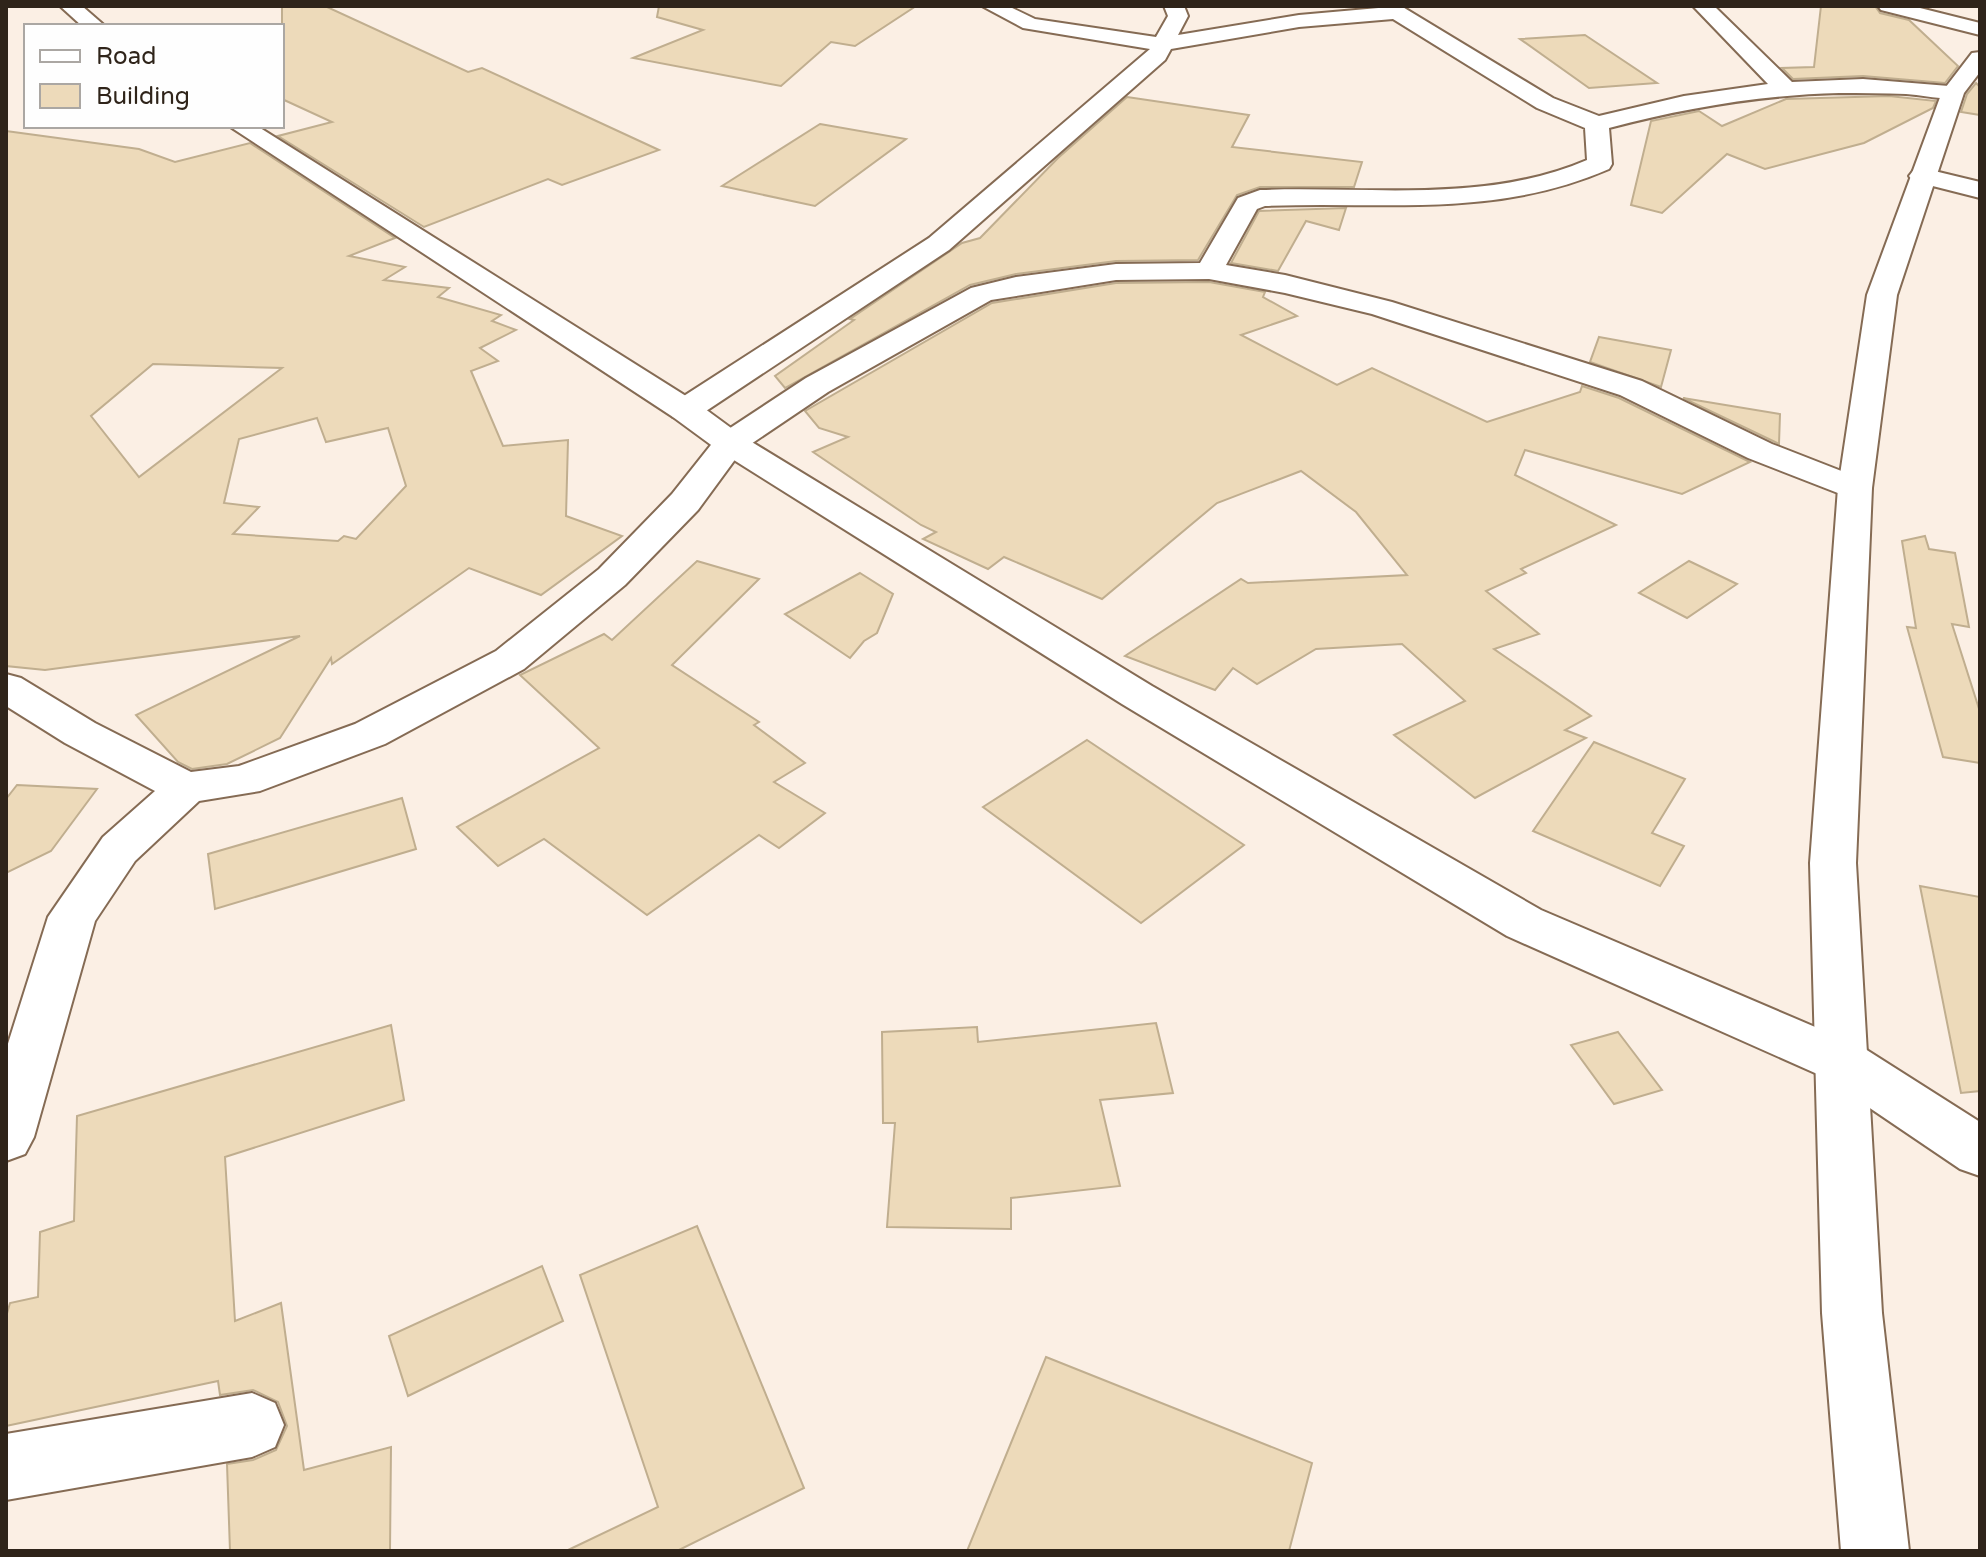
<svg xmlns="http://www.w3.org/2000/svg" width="1986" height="1557" font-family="'Varela Round',sans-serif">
	<rect width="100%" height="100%" fill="#fbefe4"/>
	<g fill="#eddaba" stroke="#c0ae8f" stroke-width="2" fill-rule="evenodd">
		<polygon points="282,6 325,6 468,72 482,68 659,150 562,185 548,179 424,227 278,136 332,122 282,99"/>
		<polygon points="659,6 916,6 855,46 831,42 781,86 633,58 703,30 657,17"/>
		<polygon points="1821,6 1875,6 1880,13 1909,20 1958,66 1945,83 1863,76 1793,79 1782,68 1814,67"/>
		<polygon points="1585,35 1657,83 1589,88 1520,39"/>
		<polygon points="1976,83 1980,87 1980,115 1961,112 1967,94"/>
		<polygon points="1889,96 1936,101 1933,108 1864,143 1765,169 1727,154 1662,213 1631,205 1651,121 1699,111 1722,126 1786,99"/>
		<polygon points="1127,97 1249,115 1232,147 1362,162 1354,187 1260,187 1237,195 1198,260 1116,261 1016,274 970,285 785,388 775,376 854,320 850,319 962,243 980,238 1058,158"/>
		<polygon points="820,124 906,139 815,206 722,186"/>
		<path d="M6,131L139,149L175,162L250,143L395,238L349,256L405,267L384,280L449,288L438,297L501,315L492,321L516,330L480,348L498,361L471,371L503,446L568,440L566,516L622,536L541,595L469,568L332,664L331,658L280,738L227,764L192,769L178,762L136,715L300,636L45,670L6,666ZM153,364L282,368L139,477L91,416ZM317,418L326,442L388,428L406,486L356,539L344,536L338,541L233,534L259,507L224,503L239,439Z"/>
		<polygon points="1346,208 1339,230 1306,221 1278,271 1231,263 1259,211"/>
		<polygon points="1209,282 1265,292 1263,297 1297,316 1241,335 1337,385 1372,368 1487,422 1580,392 1582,386 1619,398 1750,462 1682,494 1525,450 1515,475 1616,525 1521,569 1526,573 1486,591 1539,634 1494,649 1591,716 1565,730 1586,738 1475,798 1394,735 1465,701 1402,644 1316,649 1257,684 1233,668 1215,690 1125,656 1241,579 1248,583 1407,575 1356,512 1301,471 1217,503 1102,599 1004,557 988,569 923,539 936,532 921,525 813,452 848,437 819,428 805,411 992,303 1116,283"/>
		<polygon points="1599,337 1671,350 1661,387 1590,362"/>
		<polygon points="1683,398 1780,414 1779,444 1773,441"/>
		<polygon points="1925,536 1929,549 1955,553 1969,627 1952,624 1980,712 1980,763 1943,757 1907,627 1916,628 1902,541"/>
		<polygon points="697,561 759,579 672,665 759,722 754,725 805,763 774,782 825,813 779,848 759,835 647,915 544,839 498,866 457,827 599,748 520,675 604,634 612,640"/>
		<polygon points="1689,561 1737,584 1687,618 1639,593"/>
		<polygon points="860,573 893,594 877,633 864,641 850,658 785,614"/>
		<polygon points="1087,740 1244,845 1141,923 983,807"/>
		<polygon points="1594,742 1685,779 1652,833 1684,846 1660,886 1533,831"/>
		<polygon points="17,785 97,789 51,851 6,873 6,799"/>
		<polygon points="402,798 416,849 215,909 208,854"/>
		<polygon points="1920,886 1980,897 1980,1091 1961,1093"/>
		<polygon points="1156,1023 1173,1093 1100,1100 1120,1186 1011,1198 1011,1229 887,1227 895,1123 883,1123 882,1032 977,1027 978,1042"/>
		<polygon points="391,1025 404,1100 225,1157 235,1321 281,1303 304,1470 391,1447 390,1551 230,1551 227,1464 253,1460 276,1450 287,1426 278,1402 253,1390 220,1395 218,1381 6,1426 6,1317 10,1303 38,1297 40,1232 74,1221 77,1116"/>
		<polygon points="1618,1032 1662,1090 1614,1104 1571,1045"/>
		<polygon points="697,1226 804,1488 677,1551 566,1551 658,1507 580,1275"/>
		<polygon points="542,1266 563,1321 408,1396 389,1336"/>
		<polygon points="1046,1357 1312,1463 1289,1551 967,1551"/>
	</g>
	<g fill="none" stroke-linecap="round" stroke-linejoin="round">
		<defs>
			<g id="minor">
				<path d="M982,6H1008L1035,19L1156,37L1168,16L1164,6H1184L1188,16L1178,35L1299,15L1401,6L1553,98L1599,116L1684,96L1768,84L1693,6H1714L1792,82L1863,79L1961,87L1964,92L1961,97C1944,101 1924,95 1906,94C1884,93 1861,93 1839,93C1761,95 1685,108 1609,128L1612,164L1609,169C1494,219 1386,201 1265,206L1257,209L1226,265L1285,275L1392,302L1642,381L1772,444L1867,481L1872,488L1867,495L1855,498L1843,495L1748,458L1620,395L1372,314L1285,293L1209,279L1116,280L991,300L828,392L742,450L698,510L625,585L524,669L385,744L260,791L199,801L135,861L95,921L34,1137L25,1154L6,1161V1050L48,917L103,837L155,791L65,743L6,706V674L21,678L95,723L191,772L239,766L355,724L496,651L599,569L672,494L718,436L806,378L971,288L1016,277L1116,264L1200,263L1238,198L1260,190C1370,186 1484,204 1587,160L1585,128L1537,108L1393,19L1299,27L1171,49L1165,60L949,250L697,417L685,420L673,417L669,410L673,403L929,238L1150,49L1023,28Z"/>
				<polygon points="1878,6 1912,6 1980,23 1980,35 1881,10"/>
				<polygon points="1922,168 1980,182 1980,198 1913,181 1909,176 1913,171"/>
				<polygon points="252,1393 275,1403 284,1425 275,1447 252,1457 6,1500 6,1434"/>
			</g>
			<g id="tertiary">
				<polygon points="60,6 82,6 105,26 82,26"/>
				<polygon points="229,126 257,126 697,403 742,436 1152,686 1541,910 1862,1047 1980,1122 1980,1176 1960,1169 1824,1077 1507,936 1122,704 718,450 673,417"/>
			</g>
			<polygon id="secondary" points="1980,52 1980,72 1964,93 1897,295 1872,488 1856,863 1882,1313 1909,1551 1841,1551 1822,1313 1810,863 1838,488 1867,295 1942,92 1972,53"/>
		</defs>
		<use href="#minor" stroke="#856b54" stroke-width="4"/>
		<use href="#tertiary" stroke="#856b54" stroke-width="4"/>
		<use href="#secondary" stroke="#856b54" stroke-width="4"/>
		<use href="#minor" fill="#fff" fill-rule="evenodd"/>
		<use href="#tertiary" fill="#fff" fill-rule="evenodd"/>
		<use href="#secondary" fill="#fff" fill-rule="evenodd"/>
	</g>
	<rect width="1986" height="1557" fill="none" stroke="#2f241a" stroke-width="16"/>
	<rect x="24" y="24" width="260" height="104" fill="#fefefe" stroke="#aba7a3" stroke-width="2"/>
	<rect x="40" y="50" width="40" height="12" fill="#ffffff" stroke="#aba7a3" stroke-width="2"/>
	<text x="96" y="64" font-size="24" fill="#2f241a">Road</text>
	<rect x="40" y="84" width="40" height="24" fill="#eddaba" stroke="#aba7a3" stroke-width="2"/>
	<text x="96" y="104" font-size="24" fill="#2f241a">Building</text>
</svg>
